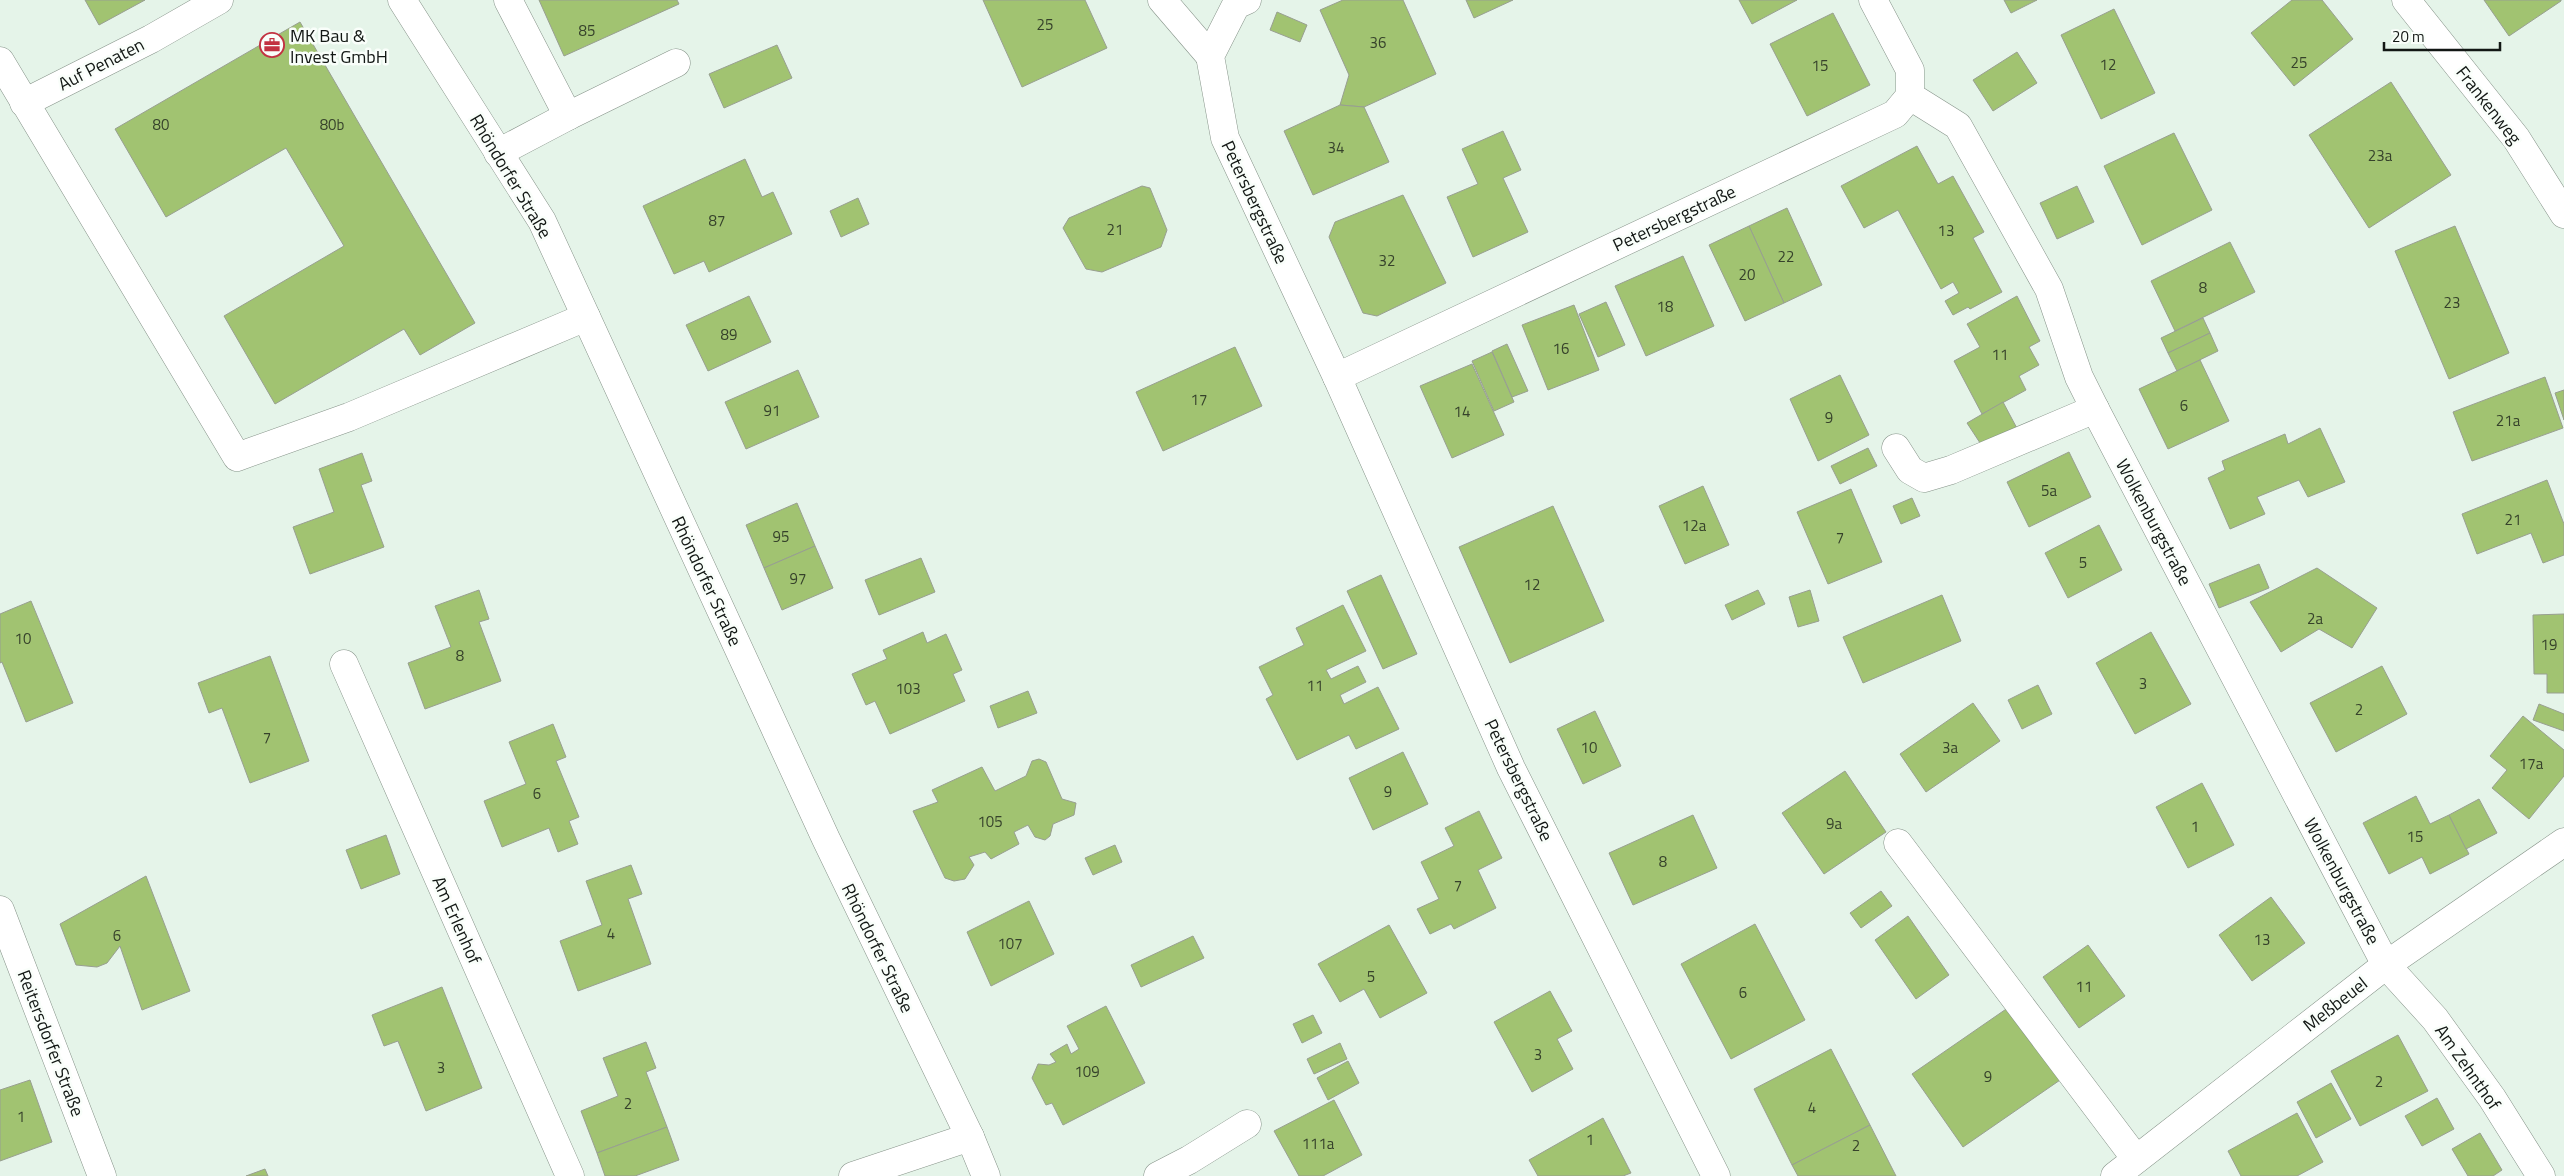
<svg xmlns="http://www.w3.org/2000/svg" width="2564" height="1176" font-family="'Titillium Web',sans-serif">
	<rect width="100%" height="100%" fill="#e5f4e9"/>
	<g fill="#a1c371" stroke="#989f91">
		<polygon points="85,0 145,0 99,25"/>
		<polygon points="539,0 677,0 679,4 564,56"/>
		<polygon points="983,0 1085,0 1107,48 1022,87"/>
		<polygon points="1343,0 1403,0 1436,74 1364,107 1340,105 1349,75 1320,10"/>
		<polygon points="1466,0 1513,0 1474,18"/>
		<polygon points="1739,0 1797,0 1752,24"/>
		<polygon points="2004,0 2037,0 2011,13"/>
		<polygon points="2292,0 2322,0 2353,39 2294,86 2251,33"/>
		<polygon points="2484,0 2561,0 2561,1 2509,36"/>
		<polygon points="2114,9 2155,93 2101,119 2061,35"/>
		<polygon points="1277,12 1307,25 1300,42 1270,30"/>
		<polygon points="1833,13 1870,85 1807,116 1770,44"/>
		<polygon points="300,22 475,323 420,355 404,329 275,404 224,316 344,246 286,148 166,217 115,129"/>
		<polygon points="777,45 792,78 724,108 709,74"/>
		<polygon points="2017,52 2037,83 1993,111 1973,80"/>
		<polygon points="2391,82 2451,175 2369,228 2309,135"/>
		<polygon points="1340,105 1364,107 1389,162 1313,195 1284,131"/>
		<polygon points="1503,131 1521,170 1503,178 1528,232 1473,257 1447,197 1478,184 1462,149"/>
		<polygon points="2174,133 2212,210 2142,245 2104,166"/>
		<polygon points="1917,146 1938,184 1953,176 1984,232 1973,238 2002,292 1970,309 1968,307 1953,315 1945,301 1959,293 1953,282 1941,289 1898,210 1864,228 1841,186"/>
		<polygon points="745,159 762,197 773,192 792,234 709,272 704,261 674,274 643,206"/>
		<polygon points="1142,186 1150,188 1167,230 1161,247 1102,272 1086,269 1063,228 1069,218"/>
		<polygon points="2077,186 2094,222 2057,239 2040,203"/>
		<polygon points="1403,195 1446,283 1377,316 1363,313 1329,237 1335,222"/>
		<polygon points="858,198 869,224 841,237 830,211"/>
		<polygon points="1787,208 1822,285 1784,303 1749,226"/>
		<polygon points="1749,226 1784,303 1745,321 1709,245"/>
		<polygon points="2455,226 2509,353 2449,379 2395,251"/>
		<polygon points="2230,242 2255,292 2175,331 2151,281"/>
		<polygon points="1683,256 1714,326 1646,356 1615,286"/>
		<polygon points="749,296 771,342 708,371 686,325"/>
		<polygon points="2017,296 2040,341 2029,347 2039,365 2019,376 2026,390 1982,414 1954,361 1980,347 1967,324"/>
		<polygon points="1606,302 1625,345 1598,357 1579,314"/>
		<polygon points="1574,305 1599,370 1548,390 1522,325"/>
		<polygon points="2203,318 2210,333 2168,353 2161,338"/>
		<polygon points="2210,333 2218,351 2177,371 2168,353"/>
		<polygon points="1507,344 1528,391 1512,397 1492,351"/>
		<polygon points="1235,347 1262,406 1163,451 1136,392"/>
		<polygon points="1492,352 1514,402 1494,411 1472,361"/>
		<polygon points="2200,360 2229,421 2168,449 2139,389"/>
		<polygon points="1472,364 1504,435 1452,458 1420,386"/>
		<polygon points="798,370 819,417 746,449 725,402"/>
		<polygon points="1840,375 1869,435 1818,461 1790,399"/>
		<polygon points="2545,377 2563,428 2472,461 2453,412"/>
		<polygon points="2564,390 2564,420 2555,393"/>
		<polygon points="2003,402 2020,434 1984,449 1967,423"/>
		<polygon points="2320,428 2345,482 2308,497 2299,480 2257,497 2265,514 2230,529 2208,478 2225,470 2222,461 2285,434 2288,444"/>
		<polygon points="1868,448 1877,466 1840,484 1831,466"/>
		<polygon points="2069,452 2091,497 2029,527 2007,482"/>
		<polygon points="362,453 372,481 361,485 384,547 310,574 293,527 334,512 319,469"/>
		<polygon points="2547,480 2564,524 2564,555 2543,563 2531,533 2477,554 2462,514"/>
		<polygon points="1703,486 1729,545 1685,564 1659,506"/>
		<polygon points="1851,489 1882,562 1828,584 1797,512"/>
		<polygon points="1912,498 1920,516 1901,524 1893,506"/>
		<polygon points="797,503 815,546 764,568 746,525"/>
		<polygon points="1553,506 1604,621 1510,663 1459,547"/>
		<polygon points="2099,525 2122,570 2068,598 2045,553"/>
		<polygon points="815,546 833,588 782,610 764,568"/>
		<polygon points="921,558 935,592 879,615 865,580"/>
		<polygon points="2259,564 2269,588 2219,608 2209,584"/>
		<polygon points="2317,568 2377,608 2352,648 2319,629 2281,652 2250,602"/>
		<polygon points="1381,575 1417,654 1383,669 1347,591"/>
		<polygon points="479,590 489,619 479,622 501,681 425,709 408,663 451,647 435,606"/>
		<polygon points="1758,590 1765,604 1732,620 1725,605"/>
		<polygon points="1810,590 1819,621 1798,627 1789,597"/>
		<polygon points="1942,595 1961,641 1863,683 1843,637"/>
		<polygon points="31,601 73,703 26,722 2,662 0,663 0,614"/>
		<polygon points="1343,605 1366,651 1326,670 1331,679 1358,666 1366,682 1340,695 1344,704 1378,687 1399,729 1356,749 1349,735 1297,760 1266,699 1273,695 1259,667 1304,645 1296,628"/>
		<polygon points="2564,614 2564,693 2547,693 2547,674 2534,674 2533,615"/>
		<polygon points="923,632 927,643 946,634 962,670 953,674 965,701 890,734 875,701 866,705 852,674 887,659 883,650"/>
		<polygon points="2151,632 2191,704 2135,734 2096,663"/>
		<polygon points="270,656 309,761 250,783 222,708 209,713 198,683"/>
		<polygon points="2382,666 2407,714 2336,752 2310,703"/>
		<polygon points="2038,685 2052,714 2022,729 2008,700"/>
		<polygon points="1028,691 1037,713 998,728 990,706"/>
		<polygon points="1973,703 2000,741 1926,792 1900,754"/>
		<polygon points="2539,704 2564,714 2564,731 2533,720"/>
		<polygon points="1595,711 1621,766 1583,784 1557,729"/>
		<polygon points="2523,716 2564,750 2564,776 2529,819 2492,788 2507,770 2490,756"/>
		<polygon points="553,724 566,757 556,761 579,817 569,821 578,844 558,852 549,828 502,847 484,801 526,784 509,742"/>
		<polygon points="1403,752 1428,804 1373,830 1349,778"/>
		<polygon points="1039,759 1046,762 1062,799 1076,803 1074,815 1053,824 1050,836 1045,840 1035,837 1028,825 1014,832 1019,844 991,859 985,852 969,857 974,865 965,879 954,881 945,878 913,811 938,802 932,790 982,767 995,791 1026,776 1032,761"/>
		<polygon points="1845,771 1886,832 1824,874 1782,813"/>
		<polygon points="2202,783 2234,845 2188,868 2156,807"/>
		<polygon points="2416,796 2430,824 2449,815 2469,854 2430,874 2422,857 2389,874 2363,823"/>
		<polygon points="2479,799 2497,833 2466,849 2449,815"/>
		<polygon points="1479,811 1502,858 1478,870 1496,908 1454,929 1451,924 1430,934 1417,909 1439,899 1421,862 1454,846 1445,828"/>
		<polygon points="1693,815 1717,868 1633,905 1609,853"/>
		<polygon points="386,835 400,874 361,889 346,850"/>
		<polygon points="1115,845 1122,862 1093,875 1085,858"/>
		<polygon points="631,865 642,894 628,899 651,964 578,991 560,941 602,925 586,881"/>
		<polygon points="146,876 190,991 142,1010 120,946 107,963 97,967 76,965 60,924"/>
		<polygon points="1881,891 1892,906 1861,928 1850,913"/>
		<polygon points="2271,897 2305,943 2252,981 2219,935"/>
		<polygon points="1029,901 1054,954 991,986 967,932"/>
		<polygon points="1908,916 1949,975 1916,999 1875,940"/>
		<polygon points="1755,924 1805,1020 1731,1059 1681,964"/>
		<polygon points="1389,925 1427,993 1380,1018 1364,989 1340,1002 1318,964"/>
		<polygon points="1193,936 1204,958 1141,987 1131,965"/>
		<polygon points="2088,945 2125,996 2079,1028 2043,977"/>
		<polygon points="442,987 482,1088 426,1111 398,1041 384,1046 372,1015"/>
		<polygon points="1550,991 1572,1031 1557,1039 1573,1069 1532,1092 1494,1022"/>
		<polygon points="2012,1005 2063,1078 1963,1147 1912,1074"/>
		<polygon points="1106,1006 1145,1083 1063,1125 1052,1103 1046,1105 1032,1078 1038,1064 1049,1065 1056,1062 1050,1054 1067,1044 1071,1054 1079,1049 1067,1026"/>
		<polygon points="1313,1015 1322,1033 1302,1043 1293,1024"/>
		<polygon points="2398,1035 2428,1091 2360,1126 2331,1071"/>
		<polygon points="646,1042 656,1068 646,1072 667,1127 597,1153 581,1111 618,1096 603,1058"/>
		<polygon points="1340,1043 1347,1059 1314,1074 1307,1059"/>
		<polygon points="1831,1049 1870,1125 1792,1165 1754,1089"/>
		<polygon points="1348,1061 1359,1083 1328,1100 1317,1078"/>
		<polygon points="30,1080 52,1142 0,1161 0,1090"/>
		<polygon points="2331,1083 2351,1119 2316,1138 2297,1102"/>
		<polygon points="2437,1098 2454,1129 2422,1146 2405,1116"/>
		<polygon points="1334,1100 1362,1155 1323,1176 1299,1176 1274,1131"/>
		<polygon points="2297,1113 2323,1162 2297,1176 2241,1176 2228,1151"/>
		<polygon points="1603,1118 1631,1173 1623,1176 1538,1176 1529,1160"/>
		<polygon points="1870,1125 1896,1176 1798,1176 1792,1165"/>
		<polygon points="667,1127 679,1160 635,1176 605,1176 597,1153"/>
		<polygon points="2480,1133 2502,1170 2493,1176 2468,1176 2452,1149"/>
		<polygon points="265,1169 268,1176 246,1176"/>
	</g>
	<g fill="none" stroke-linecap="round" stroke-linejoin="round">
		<defs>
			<g id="minor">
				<polyline points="508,0 568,116 676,63"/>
				<polyline points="1162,0 1210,56"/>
				<polyline points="1247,0 1236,5 1210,56 1225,138 1337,377 1511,768 1716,1176"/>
				<polyline points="2406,0 2516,138 2564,214"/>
				<polyline points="0,61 237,457 349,417 586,317"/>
				<polyline points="1910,96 1958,126 2049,289 2079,377 2095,409 2386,965 2435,1019 2492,1098 2541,1176"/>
				<polyline points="24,103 151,39 219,0"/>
				<polyline points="498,153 568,116"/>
				<polyline points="1337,377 1895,114 1910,96 1910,70 1873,0"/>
				<polyline points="1896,448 1910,470 1924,478 1951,470 2095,409"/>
				<polyline points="344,664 570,1176"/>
				<polyline points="1898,843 2136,1159"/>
				<polyline points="0,910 102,1176"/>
				<polyline points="853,1176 970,1137"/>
				<polyline points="1158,1176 1189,1160 1247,1124"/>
				<polyline points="2115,1176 2386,965 2564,842"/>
			</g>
			<polyline id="major" points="402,0 542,221 826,839 970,1137 986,1176"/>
		</defs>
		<use href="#minor" stroke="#869389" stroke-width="29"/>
		<use href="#major" stroke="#869389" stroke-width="29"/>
		<use href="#minor" stroke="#fff" stroke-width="28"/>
		<use href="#major" stroke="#fff" stroke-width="28"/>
	</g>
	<defs>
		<symbol id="office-ring" viewBox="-11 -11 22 22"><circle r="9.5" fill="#f9fefa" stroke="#c23241" stroke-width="1.5"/><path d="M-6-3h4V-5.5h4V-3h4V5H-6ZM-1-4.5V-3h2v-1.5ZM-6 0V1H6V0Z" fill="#c23241"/></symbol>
	</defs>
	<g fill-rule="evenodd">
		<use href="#office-ring" x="258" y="31" width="28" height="28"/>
	</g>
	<g text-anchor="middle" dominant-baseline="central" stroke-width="5" stroke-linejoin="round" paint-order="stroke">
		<g font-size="15" fill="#36422b">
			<text x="1045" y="24">25</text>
			<text x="587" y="30">85</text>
			<text x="1378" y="42">36</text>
			<text x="2299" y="62">25</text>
			<text x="2108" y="64">12</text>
			<text x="1820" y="65">15</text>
			<text x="161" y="124">80</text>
			<text x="332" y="124">80b</text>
			<text x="1336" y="147">34</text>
			<text x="2380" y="155">23a</text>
			<text x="717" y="220">87</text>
			<text x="1115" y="229">21</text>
			<text x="1946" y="230">13</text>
			<text x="1786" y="256">22</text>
			<text x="1387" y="260">32</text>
			<text x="1747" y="274">20</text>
			<text x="2203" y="287">8</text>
			<text x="2452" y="302">23</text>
			<text x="1665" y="306">18</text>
			<text x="729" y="334">89</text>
			<text x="1561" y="348">16</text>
			<text x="2000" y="354">11</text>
			<text x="1199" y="399">17</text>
			<text x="2184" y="405">6</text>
			<text x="772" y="410">91</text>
			<text x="1462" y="411">14</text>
			<text x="1829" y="417">9</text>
			<text x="2508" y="420">21a</text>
			<text x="2049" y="490">5a</text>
			<text x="2513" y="519">21</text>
			<text x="1694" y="525">12a</text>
			<text x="781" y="536">95</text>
			<text x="1840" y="537">7</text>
			<text x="2083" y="562">5</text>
			<text x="798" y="578">97</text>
			<text x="1532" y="584">12</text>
			<text x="2315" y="618">2a</text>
			<text x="23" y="638">10</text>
			<text x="2549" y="644">19</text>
			<text x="460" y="655">8</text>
			<text x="2143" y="683">3</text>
			<text x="1315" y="685">11</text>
			<text x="908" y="688">103</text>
			<text x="2359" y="709">2</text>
			<text x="267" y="737">7</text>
			<text x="1589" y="747">10</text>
			<text x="1950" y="747">3a</text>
			<text x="2531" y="763">17a</text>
			<text x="1388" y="791">9</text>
			<text x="537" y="793">6</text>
			<text x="990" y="821">105</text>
			<text x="1834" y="823">9a</text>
			<text x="2195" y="826">1</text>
			<text x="2415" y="836">15</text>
			<text x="1663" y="861">8</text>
			<text x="1458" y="885">7</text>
			<text x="611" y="933">4</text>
			<text x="117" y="935">6</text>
			<text x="2262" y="939">13</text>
			<text x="1010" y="943">107</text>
			<text x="1371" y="976">5</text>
			<text x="2084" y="986">11</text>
			<text x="1743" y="992">6</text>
			<text x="1538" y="1054">3</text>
			<text x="441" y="1067">3</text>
			<text x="1087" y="1071">109</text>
			<text x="1988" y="1076">9</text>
			<text x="2379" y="1081">2</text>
			<text x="628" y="1103">2</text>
			<text x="1812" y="1107">4</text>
			<text x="21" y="1116">1</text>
			<text x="1590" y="1139">1</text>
			<text x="1318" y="1143">111a</text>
			<text x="1856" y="1145">2</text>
		</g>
		<g font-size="18" fill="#121714" stroke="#f9fefa" text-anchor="start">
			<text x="290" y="35">MK Bau &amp;<tspan x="290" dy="21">Invest GmbH</tspan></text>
		</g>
		<g font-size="18" fill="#121714" stroke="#f9fefa">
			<text transform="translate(101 64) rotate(-27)">Auf Penaten</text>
			<text transform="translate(2489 105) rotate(52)">Frankenweg</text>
			<text transform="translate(511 176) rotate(59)">Rhöndorfer Straße</text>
			<text transform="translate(1255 202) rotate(65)">Petersbergstraße</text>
			<text transform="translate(1674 218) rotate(-25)">Petersbergstraße</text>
			<text transform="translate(2154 522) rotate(62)">Wolkenburgstraße</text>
			<text transform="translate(707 581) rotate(65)">Rhöndorfer Straße</text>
			<text transform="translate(1519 780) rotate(64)">Petersbergstraße</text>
			<text transform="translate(2342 881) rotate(62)">Wolkenburgstraße</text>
			<text transform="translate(457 920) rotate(66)">Am Erlenhof</text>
			<text transform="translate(878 948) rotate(64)">Rhöndorfer Straße</text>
			<text transform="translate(2335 1004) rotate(-38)">Meßbeuel</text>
			<text transform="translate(51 1043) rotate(69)">Reitersdorfer Straße</text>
			<text transform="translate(2468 1067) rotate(55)">Am Zehnthof</text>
		</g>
	</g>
	<path d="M2384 42v8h116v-8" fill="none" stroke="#121714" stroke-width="2.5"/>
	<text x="2392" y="42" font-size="15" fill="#121714" stroke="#f9fefa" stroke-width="4" paint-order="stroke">20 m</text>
</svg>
